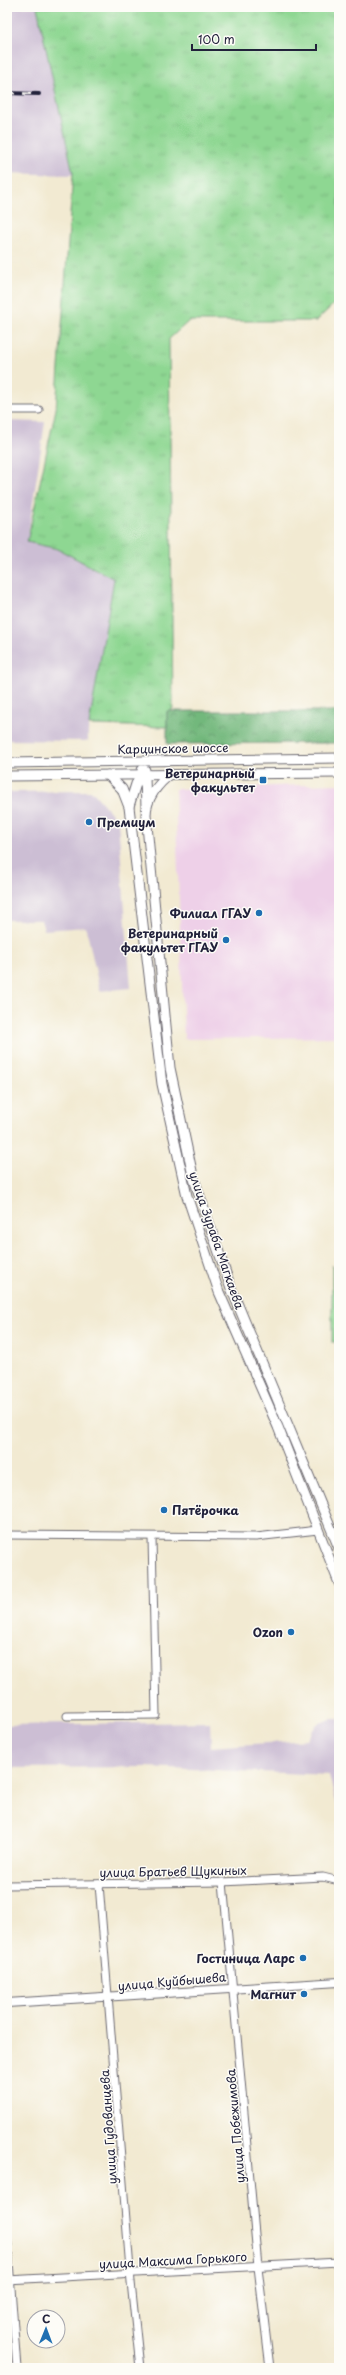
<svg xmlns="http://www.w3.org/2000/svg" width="346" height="2375" font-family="'Playpen Sans',sans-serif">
	<defs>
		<pattern id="grass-tufts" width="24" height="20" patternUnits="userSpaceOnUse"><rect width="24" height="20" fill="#8ed792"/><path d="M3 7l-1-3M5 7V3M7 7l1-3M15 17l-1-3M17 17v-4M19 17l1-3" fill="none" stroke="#7ab87f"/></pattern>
		<pattern id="forest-crowns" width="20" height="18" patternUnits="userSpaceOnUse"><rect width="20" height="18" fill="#72b87c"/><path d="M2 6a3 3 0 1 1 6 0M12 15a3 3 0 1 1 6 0" fill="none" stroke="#5d9567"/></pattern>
	</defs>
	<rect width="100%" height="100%" fill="#fdfcf7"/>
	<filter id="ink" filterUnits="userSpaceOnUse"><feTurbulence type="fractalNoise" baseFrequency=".025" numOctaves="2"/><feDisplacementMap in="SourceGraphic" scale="8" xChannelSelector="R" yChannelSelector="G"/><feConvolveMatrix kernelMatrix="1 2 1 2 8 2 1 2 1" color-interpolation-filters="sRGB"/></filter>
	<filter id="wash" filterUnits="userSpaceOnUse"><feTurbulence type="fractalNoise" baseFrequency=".012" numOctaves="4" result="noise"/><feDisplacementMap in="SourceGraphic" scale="16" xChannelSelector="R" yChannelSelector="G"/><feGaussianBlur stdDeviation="0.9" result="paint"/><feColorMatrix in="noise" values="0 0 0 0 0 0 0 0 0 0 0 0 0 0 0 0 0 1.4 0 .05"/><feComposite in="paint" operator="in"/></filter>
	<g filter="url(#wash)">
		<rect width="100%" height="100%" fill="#f2ead2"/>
		<polygon fill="#eed0e8" points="339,784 339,1037 184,1039 175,789"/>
		<g fill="#ccbed4">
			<polygon points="7,7 37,7 73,173 71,175 7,173"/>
			<polygon points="7,421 45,422 27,542 58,549 115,579 88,730 88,741 7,740"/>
			<polygon points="92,791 118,821 131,988 100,991 86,927 44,930 41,920 7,920 7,792"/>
			<polygon points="330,1719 339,1719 339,1813 329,1775 145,1767 7,1768 7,1725 210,1722 211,1747 307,1740 316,1725"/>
		</g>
		<g fill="url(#grass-tufts)" stroke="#587c66">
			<polygon points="37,7 339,7 339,299 316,321 189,321 169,339 173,709 167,712 167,727 89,725 114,579 58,549 27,542 56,409 73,173"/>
			<polygon points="7,2303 12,2368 7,2368"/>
		</g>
		<polygon fill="url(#forest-crowns)" stroke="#4a6d5c" points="167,711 339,711 339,743 167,744"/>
		<rect fill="#8ed792" stroke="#587c66" x="332" y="1266" width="7" height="76"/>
	</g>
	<g filter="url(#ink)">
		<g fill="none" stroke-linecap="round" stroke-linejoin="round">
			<defs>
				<g id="minor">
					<polyline points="7,410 39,410"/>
					<polyline points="7,1535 256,1537 318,1530"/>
					<polyline points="67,1716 156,1715 152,1538"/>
					<polyline points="223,1882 258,2267 270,2368"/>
					<polyline points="99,1884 131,2282 140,2368"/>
					<polyline points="7,1885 223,1882 323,1877 339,1881"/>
					<polyline points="7,2234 17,2368"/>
					<polyline points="7,2280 339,2262"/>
				</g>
				<polyline id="tertiary" points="7,2003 339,1982"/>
				<g id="secondary">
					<polyline points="7,763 339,758"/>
					<polyline points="142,770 145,778 146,807"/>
					<path d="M171,774C158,783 146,799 146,815L170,1068L193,1176L231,1288L339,1548"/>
					<polyline points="108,775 122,789 129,807 162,1084 187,1196 219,1292 278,1427 339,1583"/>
					<polyline points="7,776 339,773"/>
					<polyline points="129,806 136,784 145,770"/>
				</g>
			</defs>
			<use href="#minor" stroke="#6b6870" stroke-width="9"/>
			<use href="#tertiary" stroke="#6b6870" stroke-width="10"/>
			<use href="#secondary" stroke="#6b6870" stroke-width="11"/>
			<use href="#minor" stroke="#fff" stroke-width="7"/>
			<use href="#tertiary" stroke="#fff" stroke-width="8"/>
			<use href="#secondary" stroke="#fff" stroke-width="9"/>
			<defs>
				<polyline id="rail" points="7,93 39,94"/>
			</defs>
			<use href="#rail" stroke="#22223b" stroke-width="4"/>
			<use href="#rail" stroke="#fdfcf7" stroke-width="2.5" stroke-dasharray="8" stroke-linecap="butt"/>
		</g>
	</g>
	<g fill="#1f6fb2" stroke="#fdfcf7" stroke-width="1.5">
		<rect x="259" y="776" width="8" height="8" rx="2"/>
		<circle cx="89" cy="822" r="4"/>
		<circle cx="259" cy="913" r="4"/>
		<circle cx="226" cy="940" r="4"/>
		<circle cx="164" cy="1510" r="4"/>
		<circle cx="291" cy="1632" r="4"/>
		<circle cx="303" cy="1958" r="4"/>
		<circle cx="304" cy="1994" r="4"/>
	</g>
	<g text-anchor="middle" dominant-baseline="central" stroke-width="3" stroke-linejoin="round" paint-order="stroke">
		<g font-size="12" fill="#22223b" stroke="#fdfcf7">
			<text transform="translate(173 748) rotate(-1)">Карцинское шоссе</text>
			<text transform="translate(217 1240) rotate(71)">улица Зураба Магкаева</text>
			<text transform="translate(173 1871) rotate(-1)">улица Братьев Щукиных</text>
			<text transform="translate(172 1981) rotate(-5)">улица Куйбышева</text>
			<text transform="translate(235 2126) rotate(-95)">улица Побежимова</text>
			<text transform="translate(108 2127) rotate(-94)">улица Гудованцева</text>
			<text transform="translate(173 2260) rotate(-3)">улица Максима Горького</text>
		</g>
		<g font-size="12" font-weight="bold" fill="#22223b" stroke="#fdfcf7" text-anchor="end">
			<text x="255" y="773">Ветеринарный<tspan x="255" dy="14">факультет</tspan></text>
			<text x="97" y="822" text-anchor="start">Премиум</text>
			<text x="251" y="913">Филиал ГГАУ</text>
			<text x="218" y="933">Ветеринарный<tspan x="218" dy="14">факультет ГГАУ</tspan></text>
			<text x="172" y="1510" text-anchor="start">Пятёрочка</text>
			<text x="283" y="1632">Ozon</text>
			<text x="295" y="1958">Гостиница Ларс</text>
			<text x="296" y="1994">Магнит</text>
		</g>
	</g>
	<rect width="346" height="2375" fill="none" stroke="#fdfcf7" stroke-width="24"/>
	<g transform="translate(46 2329) rotate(1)"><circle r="19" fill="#fdfcf7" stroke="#a5a5ac"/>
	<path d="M0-3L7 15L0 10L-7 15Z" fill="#1f6fb2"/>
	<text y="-6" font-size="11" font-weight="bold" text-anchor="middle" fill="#22223b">С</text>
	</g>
	<path d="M192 44v6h124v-6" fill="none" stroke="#22223b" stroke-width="2"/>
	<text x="198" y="44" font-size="12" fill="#22223b" stroke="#fdfcf7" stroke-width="3" paint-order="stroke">100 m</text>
</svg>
